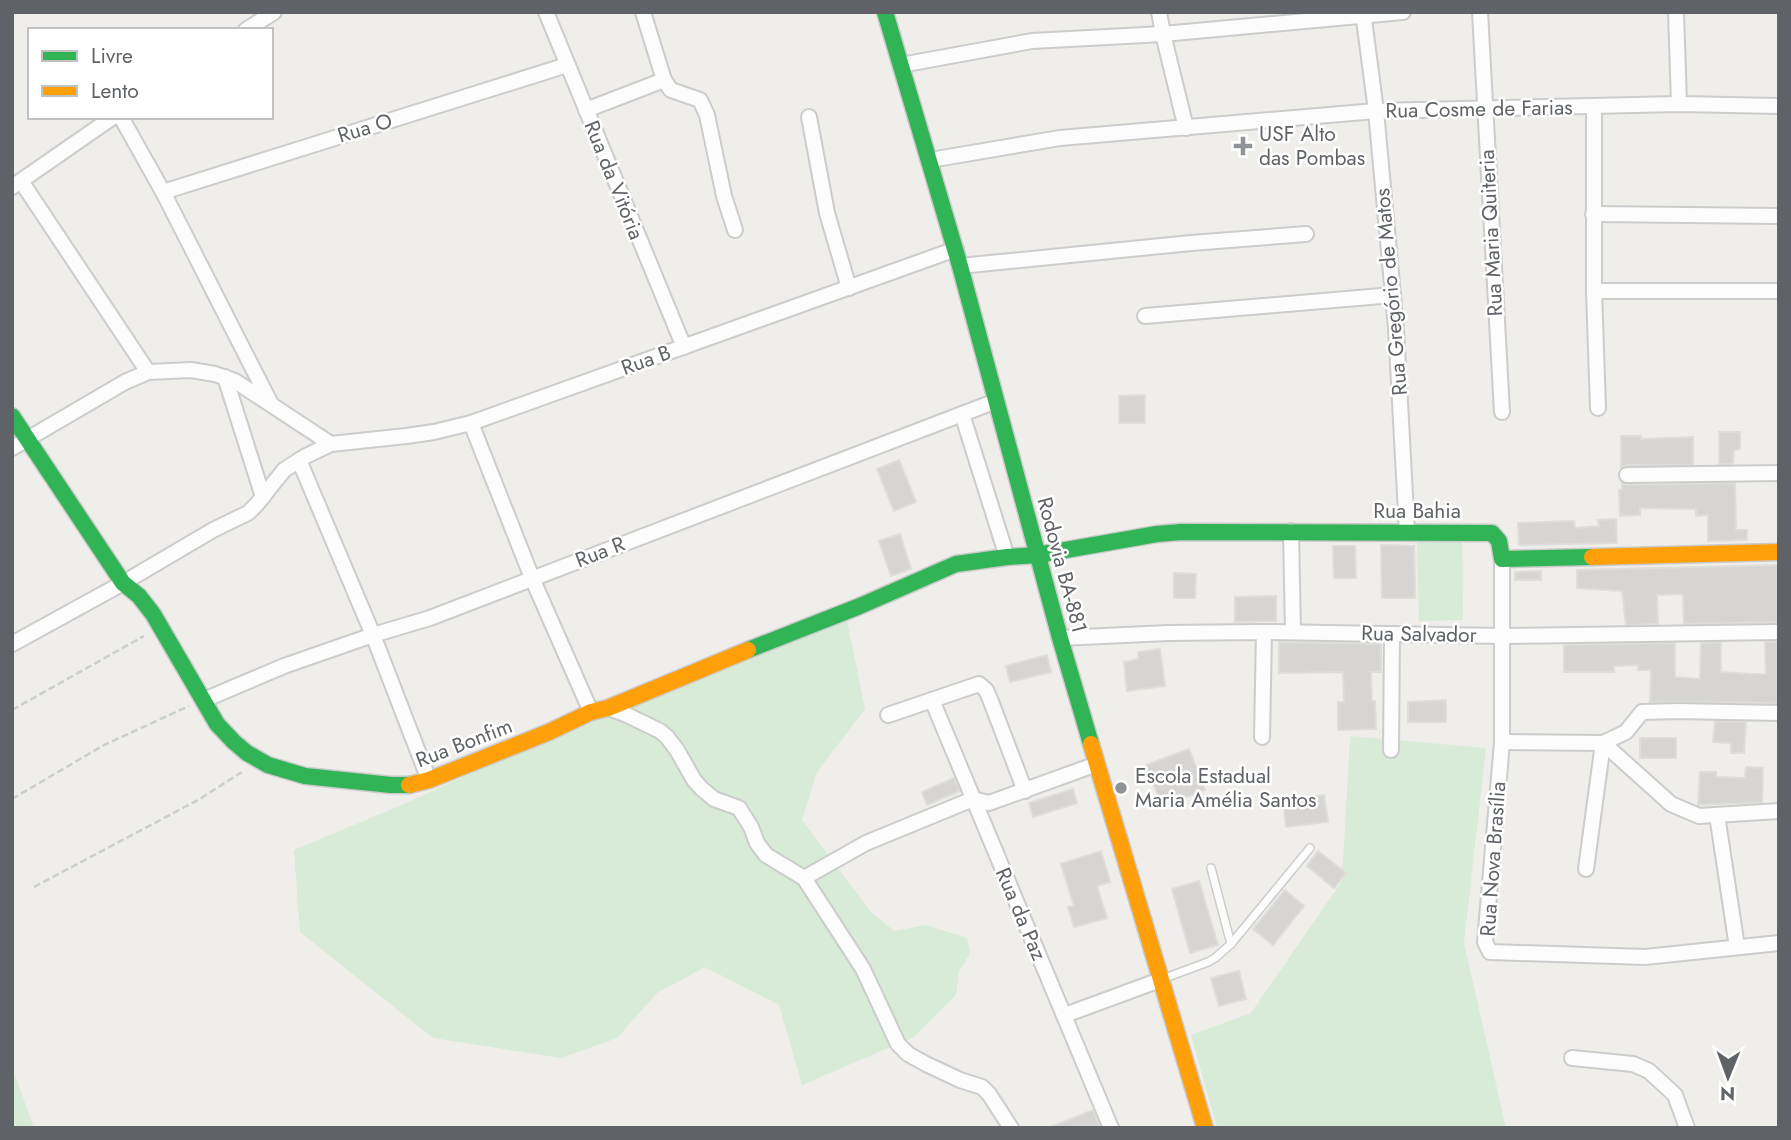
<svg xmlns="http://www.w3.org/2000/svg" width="1791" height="1140" font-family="Jost,sans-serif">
	<rect width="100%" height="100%" fill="#efeeea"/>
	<g fill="#d8ebd6">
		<polygon points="1417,542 1462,542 1463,620 1419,621"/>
		<polygon points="847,620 865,709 817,772 802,820 871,912 894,931 926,925 967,938 970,953 959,972 956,995 914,1037 802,1085 779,1005 705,967 657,993 617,1038 561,1058 433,1038 300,932 294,850 397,807 579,725"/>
		<polygon points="1350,736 1486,748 1464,943 1506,1128 1217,1128 1191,1035 1251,1013 1342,881"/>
		<polygon points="12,1071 14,1073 34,1128 12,1128"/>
	</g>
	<g fill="#d6d5d3" stroke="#deddd9" stroke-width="2">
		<polygon points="1145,395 1145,423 1119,423 1119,396"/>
		<polygon points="1719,432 1740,432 1740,449 1734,450 1733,464 1719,464"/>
		<polygon points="1621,436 1641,436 1641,439 1693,437 1693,465 1627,465 1621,467"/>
		<polygon points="899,460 916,502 894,511 877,469"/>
		<polygon points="1622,483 1627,485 1735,483 1736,530 1747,530 1747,540 1708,541 1708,515 1696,516 1696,509 1640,508 1640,515 1620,516 1619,490 1622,490"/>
		<polygon points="1616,519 1617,543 1519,545 1518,523 1574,521 1575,528 1599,526 1598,520"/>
		<polygon points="900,534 911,569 891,576 879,541"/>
		<polygon points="1381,545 1414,546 1415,598 1382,598"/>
		<polygon points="1333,546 1355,546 1356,578 1334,578"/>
		<polygon points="1779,565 1779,622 1684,624 1683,594 1657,595 1658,624 1626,625 1622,591 1577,588 1577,570"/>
		<polygon points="1541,571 1541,580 1515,580 1515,572"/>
		<polygon points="1174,573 1196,574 1195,598 1174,598"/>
		<polygon points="1276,596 1276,621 1235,622 1235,597"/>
		<polygon points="1279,642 1381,644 1381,672 1371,672 1372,701 1375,701 1376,729 1338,730 1338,702 1344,702 1343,672 1279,673"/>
		<polygon points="1721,642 1721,672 1751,674 1766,674 1765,642 1779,642 1779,703 1650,702 1651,670 1638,670 1638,665 1614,666 1614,672 1564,672 1564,645 1675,643 1675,677 1700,679 1701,643"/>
		<polygon points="1160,649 1165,686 1127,691 1124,662 1138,659 1138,652"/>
		<polygon points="1047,655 1051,672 1010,682 1006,666"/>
		<polygon points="1446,700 1446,722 1408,722 1408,702"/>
		<polygon points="1715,721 1746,722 1744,753 1731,753 1731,743 1713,742"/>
		<rect x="1640" y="738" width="36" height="20"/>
		<polygon points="1189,749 1205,790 1162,806 1146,765"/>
		<polygon points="1746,767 1763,768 1762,802 1698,805 1700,772 1716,772 1716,777 1745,778"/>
		<polygon points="954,778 960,791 927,805 922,792"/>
		<polygon points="1073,789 1077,803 1033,817 1029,803"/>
		<polygon points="1324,795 1328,822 1286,827 1283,800"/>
		<polygon points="1101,851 1110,882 1097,886 1107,918 1074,927 1068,907 1074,906 1061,864"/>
		<polygon points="1318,851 1346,873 1334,888 1307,866"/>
		<polygon points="1199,881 1218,945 1190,953 1172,889"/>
		<polygon points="1285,890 1304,906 1273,945 1253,929"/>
		<polygon points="1239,971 1246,999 1219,1006 1211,978"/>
		<polygon points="1093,1110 1100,1128 1051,1128 1051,1127"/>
	</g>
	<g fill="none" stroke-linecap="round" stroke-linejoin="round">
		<defs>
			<g id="lane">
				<polyline points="1211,868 1231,944"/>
				<polyline points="1165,978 1208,962 1215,958 1231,944 1310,848"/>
			</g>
			<g id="street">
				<polyline points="546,12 684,347"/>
				<polyline points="643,12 664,80 671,90 700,100 707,115 724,196 735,230"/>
				<polyline points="1159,12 1163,34 1186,128"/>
				<polyline points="1363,12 1376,111 1396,328 1407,532"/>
				<polyline points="1480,12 1502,412"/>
				<polyline points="1676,12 1679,104"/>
				<polyline points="246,30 274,12"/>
				<polyline points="901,65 1032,41 1163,34 1403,12"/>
				<polyline points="1594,106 1594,291 1598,408"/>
				<polyline points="586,110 664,80"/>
				<polyline points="121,117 163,192 271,404"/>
				<polyline points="809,117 827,213 849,288"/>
				<polyline points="930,160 1060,138 1376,111 1679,104 1779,106"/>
				<polyline points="21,181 148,372"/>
				<polyline points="12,187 113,117"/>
				<polyline points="163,192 567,65"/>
				<polyline points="1593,214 1779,216"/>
				<polyline points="960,266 1191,243 1306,234"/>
				<polyline points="1594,291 1779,291"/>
				<polyline points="1145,316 1393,295"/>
				<polyline points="225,377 263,497"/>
				<polyline points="962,414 1007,557"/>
				<polyline points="471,423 532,578 591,712"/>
				<polyline points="12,448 125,382 148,372 191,370 215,374 235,381 331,444"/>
				<polyline points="299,460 373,635 429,780"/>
				<polyline points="1627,475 1779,473"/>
				<polyline points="1291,531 1293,632"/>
				<polyline points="1502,559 1502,742 1485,942 1490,952 1645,957 1779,943"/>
				<polyline points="1060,638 1168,633 1264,632 1503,636 1779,632"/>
				<polyline points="12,644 123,583 213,530 248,513 257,504 284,470 306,456 331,444 406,436 434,432 471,423 956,249"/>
				<polyline points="204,700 284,666 373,635 430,618 996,401"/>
				<polyline points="932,700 1111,1128"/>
				<polyline points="608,708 625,714 660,731 667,737 677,750 694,780 701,788 714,799 739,808 751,827 757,843 766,855 804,878 863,969 898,1044 908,1054 926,1064 960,1080 982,1087 989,1094 1011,1128"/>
				<polyline points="888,715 979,684 986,690 990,699 1025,791"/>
				<polyline points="1262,737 1264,632"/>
				<polyline points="1502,742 1603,743 1671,804 1699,816 1779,811"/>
				<polyline points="1391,750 1392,634"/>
				<polyline points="1717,815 1737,947"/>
				<polyline points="1586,869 1603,743 1626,732 1642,712 1678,711 1779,713"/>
				<polyline points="804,878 866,843 973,799 989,803 1097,764"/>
				<polyline points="1065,1015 1160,980"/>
				<polyline points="1572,1058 1633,1064 1649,1071 1675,1095 1687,1128"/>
			</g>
			<g id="fast">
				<polyline points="885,12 960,266 1060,638 1091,744"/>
				<polyline points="12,416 123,583 139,596 153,614 217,724 234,742 247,753 268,765 305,776 391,785 409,785"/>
				<polyline points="748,650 860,606 956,564 1007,557 1037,555 1157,534 1181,532 1492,533 1499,541 1502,559 1592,557"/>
			</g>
			<g id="slow">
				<polyline points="1592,557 1779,552"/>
				<polyline points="1091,744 1205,1128"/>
				<polyline points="409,785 429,780 549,732 591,712 608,708 748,650"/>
			</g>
		</defs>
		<use href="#lane" stroke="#cbcccc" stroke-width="10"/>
		<use href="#street" stroke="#cbcccc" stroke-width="18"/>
		<use href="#fast" stroke="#cacacb" stroke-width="19"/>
		<use href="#slow" stroke="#cacacb" stroke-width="19"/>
		<g stroke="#cacfcc" stroke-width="2.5" stroke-dasharray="7 3.5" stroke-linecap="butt">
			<polyline points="12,710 144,636"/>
			<polyline points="12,799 104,745 189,706"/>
			<polyline points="34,887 198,800 242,772"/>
		</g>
		<use href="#lane" stroke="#fdfcfc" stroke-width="7"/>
		<use href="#street" stroke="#fdfcfc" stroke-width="14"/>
		<use href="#fast" stroke="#30b455" stroke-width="16"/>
		<use href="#slow" stroke="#ff9f0a" stroke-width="16"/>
	</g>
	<g fill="#919496" stroke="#fff" stroke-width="2.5">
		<path d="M1239.5 135.5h7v7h7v7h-7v7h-7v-7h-7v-7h7z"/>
		<circle cx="1121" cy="788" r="7"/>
	</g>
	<g text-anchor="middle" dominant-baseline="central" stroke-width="5" stroke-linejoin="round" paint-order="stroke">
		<g font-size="21" fill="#5f6368" stroke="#fff">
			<text transform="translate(1479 109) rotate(-1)">Rua Cosme de Farias</text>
			<text transform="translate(365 128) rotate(-17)">Rua O</text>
			<text transform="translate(614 180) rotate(68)">Rua da Vitória</text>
			<text transform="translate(1491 233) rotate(-93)">Rua Maria Quiteria</text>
			<text transform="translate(1391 292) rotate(-95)">Rua Gregório de Matos</text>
			<text transform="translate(646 360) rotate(-20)">Rua B</text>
			<text x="1417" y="511">Rua Bahia</text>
			<text transform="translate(600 552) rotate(-21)">Rua R</text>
			<text transform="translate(1062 565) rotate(75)">Rodovia BA-881</text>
			<text transform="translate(1419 634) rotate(1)">Rua Salvador</text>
			<text transform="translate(464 743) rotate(-21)">Rua Bonfim</text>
			<text transform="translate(1493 859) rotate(-86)">Rua Nova Brasília</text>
			<text transform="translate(1021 914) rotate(67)">Rua da Paz</text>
		</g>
		<g font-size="21" fill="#5f6368" stroke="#fff" text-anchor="start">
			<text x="1259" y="134">USF Alto<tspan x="1259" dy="24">das Pombas</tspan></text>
			<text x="1135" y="776">Escola Estadual<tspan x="1135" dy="24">Maria Amélia Santos</tspan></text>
		</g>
	</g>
	<rect width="1791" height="1140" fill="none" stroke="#5f6368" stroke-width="28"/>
	<rect x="28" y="28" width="245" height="91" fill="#ffffff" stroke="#bfc1c3" stroke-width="2"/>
	<rect x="42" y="51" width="35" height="10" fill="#30b455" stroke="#bfc1c3" stroke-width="2"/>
	<text x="91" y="63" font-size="21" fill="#5f6368">Livre</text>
	<rect x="42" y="86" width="35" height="10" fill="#ff9f0a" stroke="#bfc1c3" stroke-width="2"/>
	<text x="91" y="98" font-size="21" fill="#5f6368">Lento</text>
	<g transform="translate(1728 1077) rotate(181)" stroke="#ffffff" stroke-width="5" paint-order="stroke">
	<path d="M0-5L12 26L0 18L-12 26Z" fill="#5f6368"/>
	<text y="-10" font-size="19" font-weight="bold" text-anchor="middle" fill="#5f6368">N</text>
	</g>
</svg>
